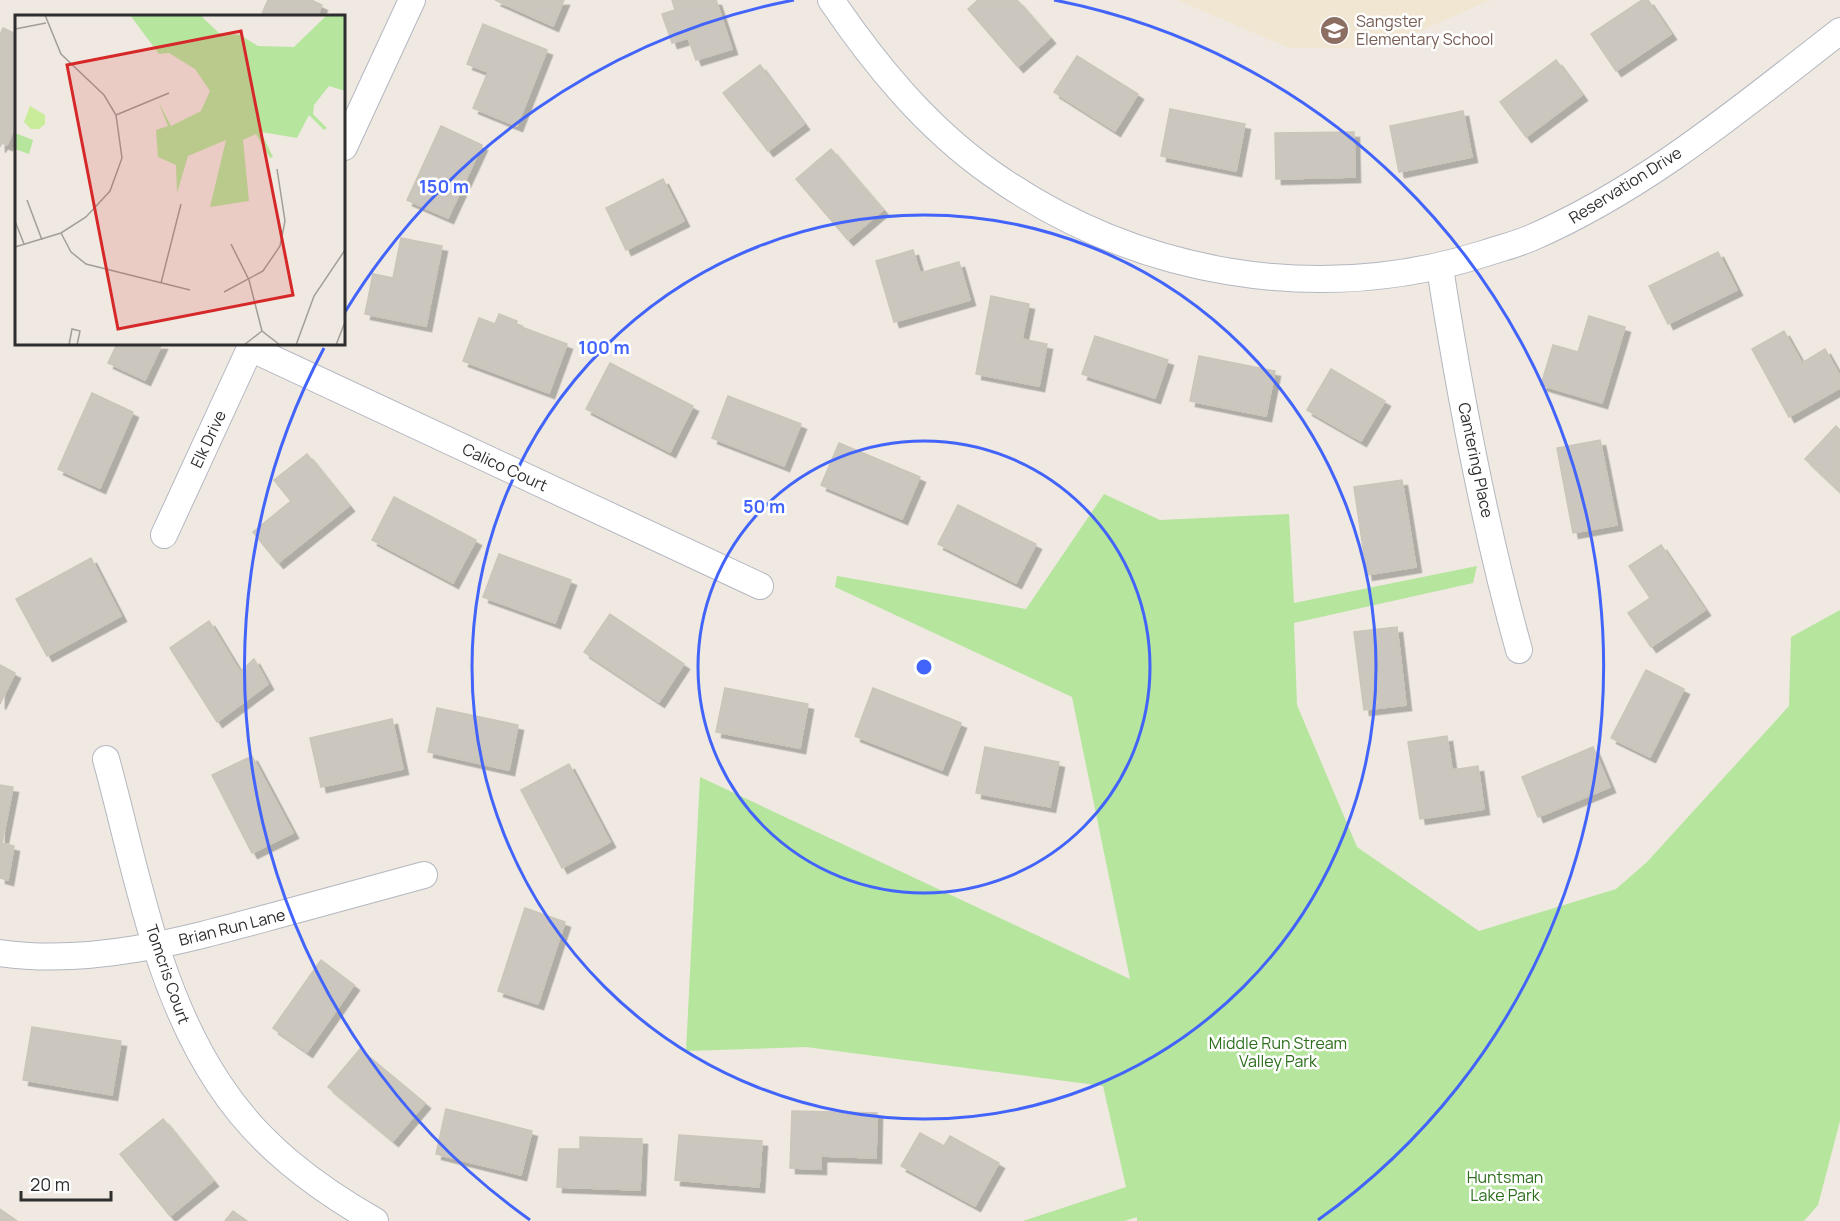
<svg xmlns="http://www.w3.org/2000/svg" width="1840" height="1221" font-family="Manrope,sans-serif">
	<defs>
		<filter id="shadow"><feDropShadow dx="5.5" dy="5.5" stdDeviation="0" flood-color="#0004"/></filter>
	</defs>
	<rect width="100%" height="100%" fill="#efe9e1"/>
	<polygon fill="#f0e6d1" points="1177,0 1490,0 1382,48 1289,48"/>
	<polygon fill="#b6e59e" points="1104,494 1160,520 1289,514 1294,603 1477,566 1473,583 1294,623 1297,705 1357,847 1479,931 1616,889 1647,862 1789,706 1791,637 1840,610 1840,1121 1818,1205 1804,1221 1137,1221 1137,1217 1125,1221 1023,1221 1126,1187 1103,1086 806,1047 686,1051 700,777 1130,979 1072,697 835,587 837,576 1026,609"/>
	<g fill="#cbc7bf" stroke="#cbc5ba" stroke-width="1.5" filter="url(#shadow)">
		<polygon points="268,0 311,0 322,5 317,16 261,16"/>
		<polygon points="495,0 564,0 553,26"/>
		<polygon points="672,0 716,0 732,49 696,60 688,38 672,43 662,14 675,10"/>
		<polygon points="978,0 1017,0 1050,38 1018,67 968,9"/>
		<polygon points="1642,0 1648,0 1671,34 1616,71 1591,34"/>
		<polygon points="483,24 547,50 517,126 473,108 488,72 467,64"/>
		<polygon points="3,28 16,34 16,124 7,145 2,143 0,147 0,35"/>
		<polygon points="1077,56 1138,94 1115,131 1054,92"/>
		<polygon points="1556,60 1582,95 1526,137 1500,102"/>
		<polygon points="760,65 804,124 768,151 723,93"/>
		<polygon points="1170,109 1245,124 1236,171 1161,156"/>
		<polygon points="1463,111 1472,157 1399,172 1390,126"/>
		<polygon points="441,126 482,145 448,218 407,200"/>
		<polygon points="1354,132 1355,177 1276,179 1275,133"/>
		<polygon points="831,149 883,210 848,240 796,179"/>
		<polygon points="663,179 684,221 626,250 606,208"/>
		<polygon points="401,238 442,246 426,326 365,314 373,274 393,278"/>
		<polygon points="913,250 920,273 959,262 970,300 894,322 876,261"/>
		<polygon points="1718,252 1737,290 1668,324 1649,286"/>
		<polygon points="991,296 1029,304 1022,339 1047,344 1039,386 976,374"/>
		<polygon points="499,314 517,321 516,325 567,344 549,393 463,361 479,318 495,324"/>
		<polygon points="1589,316 1625,327 1602,403 1541,385 1553,345 1578,352"/>
		<polygon points="1784,331 1802,363 1825,349 1840,376 1840,388 1789,417 1752,349"/>
		<polygon points="1095,336 1168,360 1155,398 1082,374"/>
		<polygon points="117,344 162,344 145,380 108,363"/>
		<polygon points="1199,356 1275,371 1266,416 1190,401"/>
		<polygon points="610,363 693,406 670,452 586,409"/>
		<polygon points="1331,369 1385,401 1361,441 1307,410"/>
		<polygon points="92,393 133,412 100,488 58,469"/>
		<polygon points="728,396 801,424 784,466 712,438"/>
		<polygon points="1836,426 1840,430 1840,492 1805,459"/>
		<polygon points="1600,440 1617,525 1573,533 1557,448"/>
		<polygon points="839,443 920,477 902,519 821,485"/>
		<polygon points="307,454 349,506 278,563 253,532 291,501 274,480"/>
		<polygon points="1402,480 1416,567 1367,575 1354,487"/>
		<polygon points="394,497 476,540 453,583 372,540"/>
		<polygon points="958,505 1036,544 1016,583 938,544"/>
		<polygon points="1661,545 1705,610 1651,647 1628,613 1650,598 1629,566"/>
		<polygon points="499,554 571,580 555,623 483,597"/>
		<polygon points="91,558 121,616 47,656 16,599"/>
		<polygon points="610,614 684,664 659,702 584,652"/>
		<polygon points="209,621 240,672 254,659 268,684 217,722 170,648"/>
		<polygon points="1397,627 1406,705 1364,710 1354,632"/>
		<polygon points="0,665 15,673 0,704"/>
		<polygon points="1646,670 1684,689 1650,757 1611,738"/>
		<polygon points="725,688 808,704 800,748 716,732"/>
		<polygon points="873,688 961,723 942,770 855,736"/>
		<polygon points="437,708 518,725 509,770 428,752"/>
		<polygon points="392,719 403,769 321,787 310,738"/>
		<polygon points="1447,736 1452,770 1478,766 1484,809 1420,819 1408,742"/>
		<polygon points="985,747 1059,762 1050,807 976,793"/>
		<polygon points="1593,747 1610,787 1538,817 1522,777"/>
		<polygon points="252,756 293,833 252,853 212,775"/>
		<polygon points="569,764 610,842 562,868 521,790"/>
		<polygon points="0,785 13,787 2,843 14,846 8,880 0,878"/>
		<polygon points="525,908 565,922 538,1004 498,991"/>
		<polygon points="321,960 354,985 307,1052 273,1028"/>
		<polygon points="32,1027 121,1041 112,1095 23,1080"/>
		<polygon points="360,1049 425,1103 393,1141 328,1087"/>
		<polygon points="446,1109 532,1131 521,1175 436,1154"/>
		<polygon points="792,1111 877,1113 876,1158 821,1156 821,1169 790,1168"/>
		<polygon points="163,1119 213,1181 170,1216 120,1154"/>
		<polygon points="920,1133 944,1146 950,1136 999,1163 975,1206 901,1166"/>
		<polygon points="679,1135 762,1141 759,1187 675,1180"/>
		<polygon points="580,1137 642,1139 640,1190 557,1187 559,1149 580,1149"/>
		<polygon points="0,1209 17,1221 0,1221"/>
		<polygon points="233,1211 247,1221 225,1221"/>
	</g>
	<g fill="none" stroke-linecap="round" stroke-linejoin="round">
		<defs>
			<g id="minor">
				<path d="M831,0C875,65 926,127 991,173C1135,275 1317,307 1486,253C1501,248 1517,244 1531,238C1646,188 1742,107 1840,31"/>
				<polyline points="344,147 412,0"/>
				<path d="M1440,268C1460,396 1484,525 1519,650"/>
				<polyline points="250,348 760,586"/>
				<polyline points="164,535 252,344"/>
				<path d="M106,759C136,868 155,988 219,1084C258,1144 314,1186 375,1221"/>
				<path d="M0,953C91,966 182,941 270,917C321,903 373,889 424,875"/>
			</g>
		</defs>
		<use href="#minor" stroke="#b4b7c1" stroke-width="28"/>
		<use href="#minor" stroke="#fff" stroke-width="26"/>
	</g>
	<g fill="none" stroke="#4264fb" stroke-width="3">
		<circle cx="924" cy="667" r="226"/>
		<circle cx="924" cy="667" r="452"/>
		<path d="M530 1220A679 679 0 0 1 324 348M345 312A679 679 0 0 1 794 0M1054 0A679 679 0 0 1 1318 1220"/>
	</g>
	<defs>
		<symbol id="school-disc" viewBox="-11 -11 22 22"><circle r="9.5" fill="#8d6e63" stroke="#fff"/><path d="M0-5L7-2L0 1L-7-2ZM-4 1L0 2.5L4 1V4Q0 6-4 4Z" fill="#fff"/></symbol>
	</defs>
	<g fill-rule="evenodd">
		<use href="#school-disc" x="1318" y="14" width="33" height="33"/>
	</g>
	<g text-anchor="middle" dominant-baseline="central" stroke-width="5" stroke-linejoin="round" paint-order="stroke">
		<g font-size="16" fill="#785e54" stroke="#fff" text-anchor="start">
			<text x="1356" y="21">Sangster<tspan x="1356" dy="18">Elementary School</tspan></text>
		</g>
		<g font-size="16" fill="#2e2e2e" stroke="#fff">
			<text transform="translate(1625 185) rotate(-32)">Reservation Drive</text>
			<text transform="translate(208 439) rotate(-65)">Elk Drive</text>
			<text transform="translate(1476 460) rotate(78)">Cantering Place</text>
			<text transform="translate(505 467) rotate(25)">Calico Court</text>
			<text transform="translate(232 927) rotate(-14)">Brian Run Lane</text>
			<text transform="translate(168 974) rotate(71)">Tomcris Court</text>
		</g>
		<g font-size="16" fill="#2c6e1b" stroke="#fff">
			<text x="1278" y="1043">Middle Run Stream<tspan x="1278" dy="18">Valley Park</tspan></text>
			<text x="1505" y="1177">Huntsman<tspan x="1505" dy="18">Lake Park</tspan></text>
		</g>
	</g>
	<g transform="translate(15 15)">
		<rect width="330" height="330" fill="#efe9e1"/>
		<path d="M115,0H185L204,18L225,20L243,31L279,32L312,0H330V76L314,71L299,90L298,99L312,113L309,115L294,100L282,123L246,117L258,142L255,143L241,119L228,125L234,186L195,192L211,125L173,141L162,178L161,150L143,142L141,115L153,111L143,86L156,111L186,96L195,76L180,54L154,38L144,39ZM0,118L18,125L14,139L0,134Z" fill="#b6e59e"/>
		<path d="M15,91L30,100V109L24,114H16L9,107Z" fill="#c9ec9a"/>
		<path fill="none" stroke="#a29e99" stroke-width="1.5" d="M0,14L31,8M101,100L154,78M12,185L27,225M0,206L9,229M46,218L56,237L71,249L175,275M216,229L234,265L247,316L265,330M0,232L46,218L71,202L95,176L107,143L101,100L89,80L46,39L30,0M146,268L166,189M209,277L248,256L265,231L270,206L262,154M54,330L57,314L65,316L62,330M229,330L247,316M281,330L299,281L330,235M321,330L330,307"/>
		<path fill="#d62828" fill-opacity="0.15" stroke="#d62828" stroke-width="3" d="M226,16L278,280L103,314L52,50Z"/>
		<rect width="330" height="330" fill="none" stroke="#2e2e2e" stroke-width="3"/>
	</g>
	<circle cx="924" cy="667" r="9" fill="#4264fb" stroke="#fff" stroke-width="3"/>
	<g font-size="18" text-anchor="middle" font-weight="bold" fill="#4264fb" stroke="#fff" stroke-width="5" stroke-linejoin="round" paint-order="stroke">
		<text x="444" y="193">150 m</text>
		<text x="604" y="354">100 m</text>
		<text x="764" y="513">50 m</text>
	</g>
	<path d="M21 1191v9h90v-9" fill="none" stroke="#2e2e2e" stroke-width="3"/>
	<text x="30" y="1191" font-size="18" fill="#2e2e2e" stroke="#ffffff" stroke-width="4.5" paint-order="stroke">20 m</text>
</svg>
